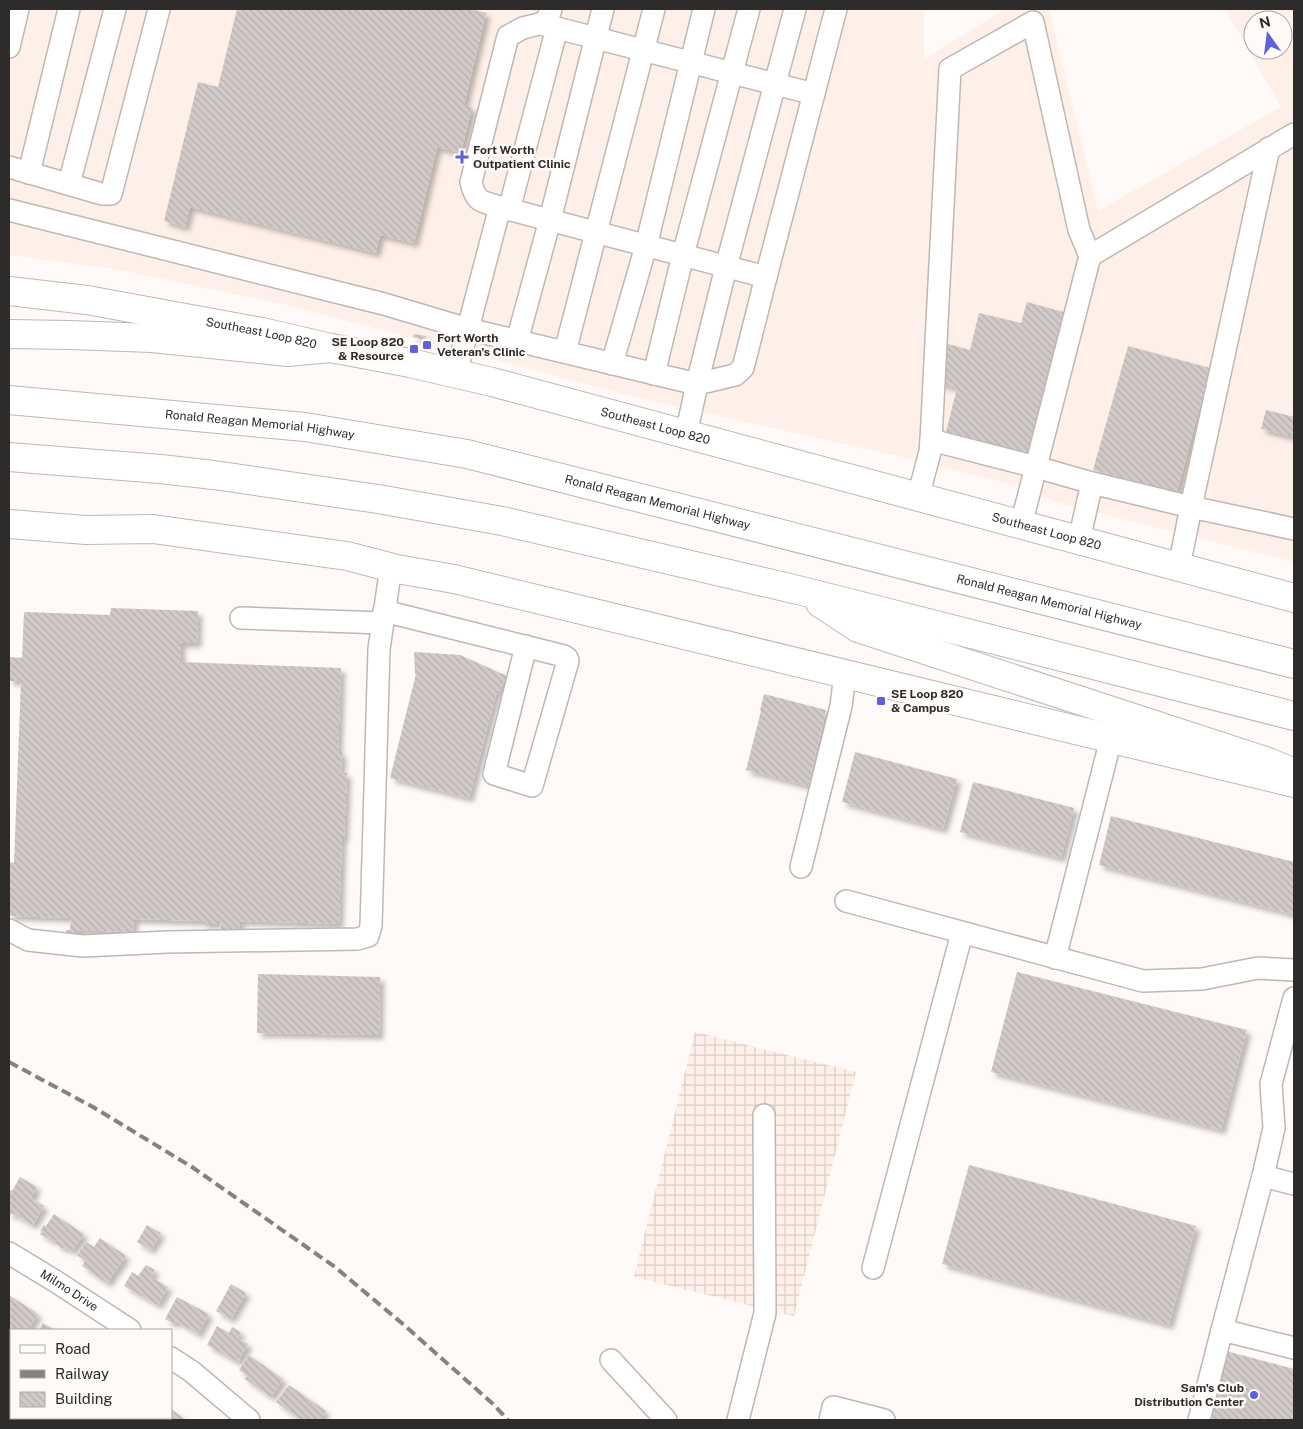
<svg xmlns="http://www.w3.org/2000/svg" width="1303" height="1429" font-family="'Public Sans',sans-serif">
	<defs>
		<pattern id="industrial-grid" width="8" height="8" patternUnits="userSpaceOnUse" patternTransform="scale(1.25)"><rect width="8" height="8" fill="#fef0e8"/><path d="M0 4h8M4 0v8" fill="none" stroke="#dacec7"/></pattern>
		<pattern id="building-back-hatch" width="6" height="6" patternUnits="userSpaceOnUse" patternTransform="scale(1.25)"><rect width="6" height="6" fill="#d2cac9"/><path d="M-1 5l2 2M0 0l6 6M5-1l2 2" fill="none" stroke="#b5aead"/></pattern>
		<filter id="shadow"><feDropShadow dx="4.5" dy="4.5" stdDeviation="2.5" flood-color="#0004"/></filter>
	</defs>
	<rect width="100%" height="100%" fill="#fffaf7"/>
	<path fill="#fef0e8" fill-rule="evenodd" d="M9,9H924V59L1005,9H1049L1098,211L1281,107L1225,9H1294V562L1055,502L1018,486L898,456L643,399L291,306L116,269L9,255ZM1253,20H1283V50H1253Z"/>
	<polygon fill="url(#industrial-grid)" points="695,1032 856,1072 794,1316 634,1277"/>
	<g fill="url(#building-back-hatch)" filter="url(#shadow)">
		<polygon points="237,9 470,9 486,13 464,105 472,107 461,153 437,147 414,243 380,235 376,253 190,207 185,227 164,221 198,82 218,87"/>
		<polygon points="1027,302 1067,313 1030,455 946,432 957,388 938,383 948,344 970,350 979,313 1021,323"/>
		<polygon points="414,334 426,336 425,340 413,337"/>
		<polygon points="1128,346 1210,368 1177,492 1093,470"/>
		<polygon points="1266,410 1294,417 1294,437 1261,429"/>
		<polygon points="111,608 198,611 197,643 181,643 181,662 341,668 338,752 342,752 341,773 347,773 344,838 342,838 339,924 240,921 240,932 220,931 221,921 217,921 217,924 203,924 203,921 134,919 133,932 77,930 77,937 66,937 66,930 70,930 71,918 9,916 9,862 14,863 21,681 9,681 9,657 22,658 24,612 110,615"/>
		<polygon points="414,652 460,655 507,676 497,695 496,694 469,798 390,778 416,674 415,674"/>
		<polygon points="764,694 826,710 808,786 746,770 761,711 760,711"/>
		<polygon points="855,752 957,779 943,829 842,802"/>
		<polygon points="973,782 1074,808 1061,858 960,832"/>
		<polygon points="1111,816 1294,862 1294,904 1292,914 1099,865"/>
		<polygon points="1017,972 1247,1030 1221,1130 991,1072"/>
		<polygon points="258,974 380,977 379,1035 257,1033"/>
		<polygon points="969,1165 1196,1226 1169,1325 942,1264"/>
		<polygon points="20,1177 37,1187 31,1198 44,1206 33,1225 12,1213 10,1216 9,1215 9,1189 12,1191"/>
		<polygon points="54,1214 84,1234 72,1251 65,1247 64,1249 55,1243 56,1241 53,1239 52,1241 40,1234 42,1232 40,1231 44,1225 46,1226"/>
		<polygon points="147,1225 161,1233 151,1250 137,1242"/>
		<polygon points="100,1238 126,1256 107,1283 82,1266 85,1261 77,1255 86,1242 94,1247"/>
		<polygon points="146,1265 155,1270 151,1277 168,1287 158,1305 124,1286 132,1272 138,1276"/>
		<polygon points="231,1284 246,1293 231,1319 216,1311"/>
		<polygon points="9,1295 38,1314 28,1330 11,1330 11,1338 9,1336"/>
		<polygon points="177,1297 209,1314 198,1334 176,1321 174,1324 165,1319"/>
		<polygon points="43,1323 55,1330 39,1330"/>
		<polygon points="217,1326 229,1333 232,1327 241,1332 237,1338 248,1344 238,1362 207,1345"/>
		<polygon points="1226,1351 1294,1369 1294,1420 1208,1420"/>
		<polygon points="249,1355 283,1379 271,1397 245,1379 247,1376 239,1370"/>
		<polygon points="289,1385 326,1411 319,1420 301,1420 276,1402"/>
		<polygon points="171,1409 186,1420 156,1420 158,1418 171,1418"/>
		<polygon points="11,1410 11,1418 21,1418 25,1420 9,1420 9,1414"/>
		<polygon points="129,1418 146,1418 144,1420 130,1420 128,1419"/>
	</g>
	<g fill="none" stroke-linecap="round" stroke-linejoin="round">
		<defs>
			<g id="minor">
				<polyline points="541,24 814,94"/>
				<polyline points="9,47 18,9"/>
				<polyline points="1269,148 1191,507 1294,529"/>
				<polyline points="9,167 102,194 111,194 159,9"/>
				<polyline points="29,173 69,9"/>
				<polyline points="69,184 115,9"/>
				<path d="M500,207C481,201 476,203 471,182L508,36C513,34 518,30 523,28C538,23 546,27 551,9"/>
				<polyline points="9,210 384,304 468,329 697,384 726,267 795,9"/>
				<polyline points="509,210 557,28"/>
				<polyline points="766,277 836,9"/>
				<polyline points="517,341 550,220 603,9"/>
				<polyline points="565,352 654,9"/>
				<polyline points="612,364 646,246 704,9"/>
				<polyline points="456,374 500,207 766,277 743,368 735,375 697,384 686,435"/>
				<polyline points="654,374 683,255 749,9"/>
				<polyline points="931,440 1036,467 1092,483"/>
				<polyline points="918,497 930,452 931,440 950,69 1033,22 1079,230 1090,256 1294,134"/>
				<polyline points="1021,525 1090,256"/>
				<polyline points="1079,540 1092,483 1191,507 1179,567"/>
				<polyline points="384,611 564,656 567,658 568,661 532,786 494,774 526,646"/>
				<polyline points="241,618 383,623"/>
				<polyline points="801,867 841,706 845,674"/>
				<polyline points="846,901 1143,981 1202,979 1258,968 1294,970"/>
				<polyline points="9,930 28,940 83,946 167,942 357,939 368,936 371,926 379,649 391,567"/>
				<polyline points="1055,958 1111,739"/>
				<polyline points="1263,1176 1294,1184"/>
				<path id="s1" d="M9,1253L55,1281L130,1330"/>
				<polyline points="873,1268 962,933"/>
				<polyline points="1222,1330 1263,1176 1274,1128 1271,1084 1294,998"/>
				<polyline points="171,1358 191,1371 249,1420"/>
				<polyline points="611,1360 666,1420"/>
				<polyline points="738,1420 765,1313 764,1115"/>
				<polyline points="830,1420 833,1407 884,1420"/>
				<polyline points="1199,1420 1222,1330 1294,1348"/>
			</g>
			<g id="major">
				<path id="s2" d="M9,291L87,300L262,332L331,348L410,363L492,382L1294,598"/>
				<polyline points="9,524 86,530 153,529 347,556 397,569 454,579 1294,783"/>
			</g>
			<g id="highway">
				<polyline points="9,334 70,335 152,338 288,352 331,348"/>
				<path id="s3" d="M9,400L305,427L467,454L1294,664"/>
				<polyline points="9,457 160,469 214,475 378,499 502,521 802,591 1294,716"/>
				<polyline points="820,603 858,628 1268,762 1294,773"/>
			</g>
		</defs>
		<use href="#minor" stroke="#beb8b4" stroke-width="24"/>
		<use href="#major" stroke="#beb8b4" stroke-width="30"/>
		<use href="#highway" stroke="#beb8b4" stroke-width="30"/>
		<use href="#minor" stroke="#fff" stroke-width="21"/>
		<use href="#major" stroke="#fff" stroke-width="28"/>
		<use href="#highway" stroke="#fff" stroke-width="28"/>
		<polyline stroke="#85827f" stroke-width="4" stroke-dasharray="10 5" stroke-linecap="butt" points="9,1062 93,1107 192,1167 335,1267 404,1325 493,1404 508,1420"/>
	</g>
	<g fill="#5e61d9" stroke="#fffaf7" stroke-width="2">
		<path d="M459.5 149.5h5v5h5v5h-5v5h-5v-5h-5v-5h5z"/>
		<rect x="422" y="340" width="10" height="10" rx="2.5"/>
		<rect x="409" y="344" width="10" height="10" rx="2.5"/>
		<rect x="876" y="696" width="10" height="10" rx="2.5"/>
		<circle cx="1254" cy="1395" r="5"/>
	</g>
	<g text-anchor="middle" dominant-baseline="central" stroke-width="5" stroke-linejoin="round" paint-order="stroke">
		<g font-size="12" font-weight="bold" fill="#2e2c2a" stroke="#fffaf7" text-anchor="start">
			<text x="473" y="150">Fort Worth<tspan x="473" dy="14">Outpatient Clinic</tspan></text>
			<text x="437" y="338">Fort Worth<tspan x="437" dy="14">Veteran's Clinic</tspan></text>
			<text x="404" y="342" text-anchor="end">SE Loop 820<tspan x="404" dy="14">&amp; Resource</tspan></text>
			<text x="891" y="694">SE Loop 820<tspan x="891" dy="14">&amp; Campus</tspan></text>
			<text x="1244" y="1388" text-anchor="end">Sam's Club<tspan x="1244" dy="14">Distribution Center</tspan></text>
		</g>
		<g font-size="12" fill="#2e2c2a" stroke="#fffaf7">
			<text stroke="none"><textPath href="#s2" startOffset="256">Southeast Loop 820</textPath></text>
			<text stroke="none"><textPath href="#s3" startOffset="252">Ronald Reagan Memorial Highway</textPath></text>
			<text stroke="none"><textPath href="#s2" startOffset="661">Southeast Loop 820</textPath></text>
			<text stroke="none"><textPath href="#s3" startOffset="658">Ronald Reagan Memorial Highway</textPath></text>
			<text stroke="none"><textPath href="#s2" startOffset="1066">Southeast Loop 820</textPath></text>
			<text stroke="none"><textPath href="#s3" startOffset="1062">Ronald Reagan Memorial Highway</textPath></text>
			<text stroke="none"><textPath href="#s1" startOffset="71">Milmo Drive</textPath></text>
		</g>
	</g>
	<rect width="1303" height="1429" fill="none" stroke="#2e2c2a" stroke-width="20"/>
	<rect x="10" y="1329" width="162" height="90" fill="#fffaf7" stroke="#aba8a5"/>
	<rect x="20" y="1345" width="25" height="8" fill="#ffffff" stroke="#aba8a5"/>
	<text x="55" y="1354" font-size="15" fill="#2e2c2a">Road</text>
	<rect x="20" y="1370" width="25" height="8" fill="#85827f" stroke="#aba8a5"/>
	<text x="55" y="1379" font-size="15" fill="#2e2c2a">Railway</text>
	<rect x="20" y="1392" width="25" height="15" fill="url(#building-back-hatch)" stroke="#aba8a5"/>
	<text x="55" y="1404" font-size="15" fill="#2e2c2a">Building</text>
	<g transform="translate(1268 35) rotate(346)"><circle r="24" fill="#fffaf7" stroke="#aba8a5"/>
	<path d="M0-4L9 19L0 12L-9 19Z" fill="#5e61d9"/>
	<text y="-8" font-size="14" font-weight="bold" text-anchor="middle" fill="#2e2c2a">N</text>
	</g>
</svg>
